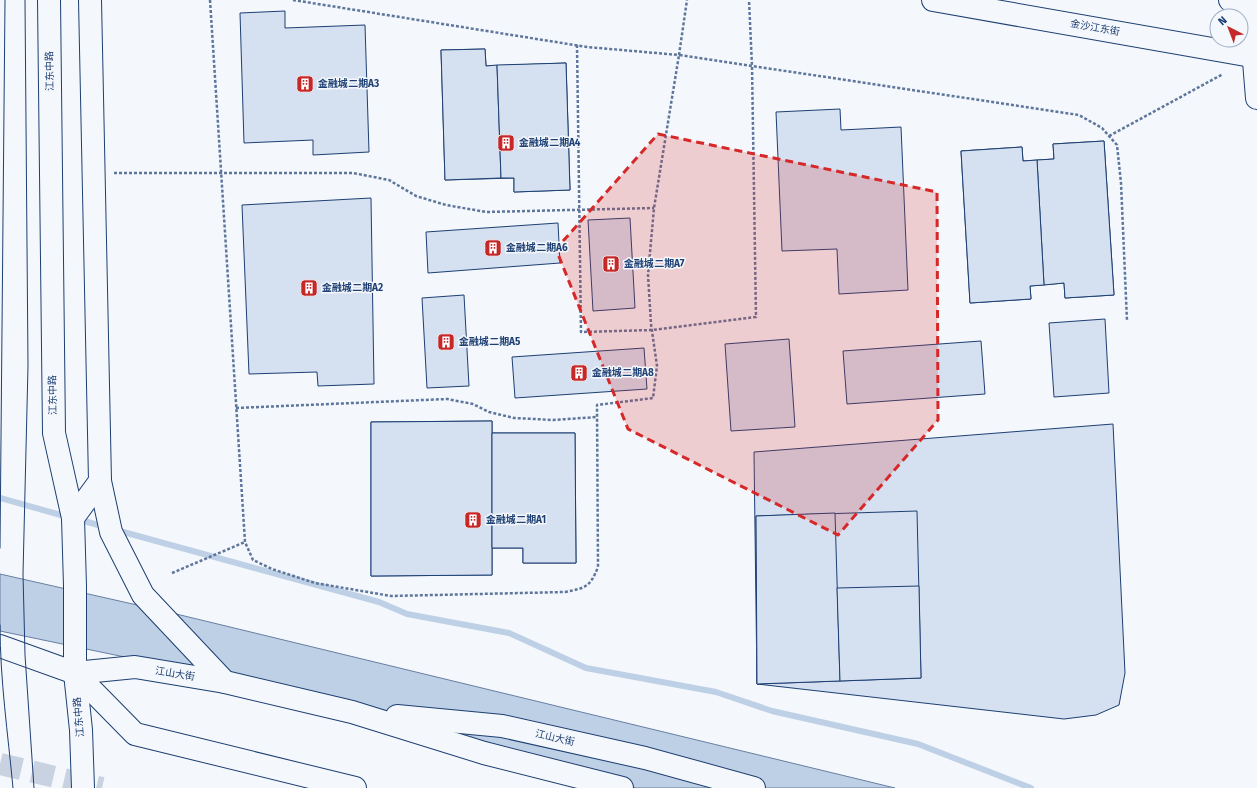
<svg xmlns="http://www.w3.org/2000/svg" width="1257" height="788" font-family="'Fira Sans','Noto Sans SC',sans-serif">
	<rect width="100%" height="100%" fill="#f4f7fb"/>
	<polygon fill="#bed0e5" stroke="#687fa3" points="0,574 168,612 895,788 636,788 163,665 0,631"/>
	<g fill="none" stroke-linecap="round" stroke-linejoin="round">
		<g stroke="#bed0e5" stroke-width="6">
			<polyline points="0,498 68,517"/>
			<polyline points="77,519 105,527"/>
			<polyline points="116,530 379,602 407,614 509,633 586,668 716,692 772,711 918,744 1031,788"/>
		</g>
	</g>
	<g fill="#d5e0f0" stroke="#1d3f73">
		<polygon points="285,11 285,28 365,25 369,152 313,155 313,140 244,143 240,13"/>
		<polygon points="485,49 486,66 566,63 570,190 514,192 514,178 445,180 441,50"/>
		<polygon points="485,49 486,66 497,65 501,178 445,180 441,50"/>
		<polygon points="566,63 570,190 514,192 514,178 501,178 497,65"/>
		<polygon points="840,109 841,130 901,127 908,290 839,294 837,249 782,251 776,112"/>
		<polygon points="1104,141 1114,295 1065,298 1064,283 1030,286 1031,299 970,303 961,151 1022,147 1023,161 1054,159 1053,144"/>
		<polygon points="1104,141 1114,295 1065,298 1064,283 1044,285 1037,160 1054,159 1053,144"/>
		<polygon points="1022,147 1023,161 1037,160 1044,285 1030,286 1031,299 970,303 961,151"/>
		<polygon points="371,198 374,384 318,386 317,372 249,374 242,205"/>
		<polygon points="630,218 635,308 593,311 588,220"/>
		<polygon points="558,223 560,263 428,273 426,232"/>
		<polygon points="464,295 469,386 427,388 422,298"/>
		<polygon points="1105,319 1109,393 1054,397 1049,323"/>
		<polygon points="789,339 795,427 731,431 725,344"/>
		<polygon points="981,341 985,394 847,404 843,351"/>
		<polygon points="644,348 647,389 515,398 512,357"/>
		<polygon points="492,421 492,433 575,433 576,563 523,563 523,548 492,548 492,575 371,576 371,422"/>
		<polygon points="492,421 492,575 371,576 371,422"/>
		<polygon points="1113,424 1125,673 1119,705 1096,715 1064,719 757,684 754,452"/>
		<polygon points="492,433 575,433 576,563 523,563 523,548 492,548"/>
		<polygon points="917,511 921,678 757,684 756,516"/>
		<polygon points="835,513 840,681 757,684 756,516"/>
		<polygon points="919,586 921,678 840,681 837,588"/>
	</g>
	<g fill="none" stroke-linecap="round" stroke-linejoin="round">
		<polyline stroke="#c9d2e0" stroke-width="22" stroke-dasharray="22 11" stroke-linecap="butt" points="0,764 102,788"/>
		<defs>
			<g id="secondary">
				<polyline points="933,0 1257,57"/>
				<polyline points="1230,0 1257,5"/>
				<polyline points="1249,0 1257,98"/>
				<polyline points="100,481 111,532 143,595 225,682"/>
				<polyline points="73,518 100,481 90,0"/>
				<polyline points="0,646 75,673 135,667 225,682 352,712 484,753 622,788"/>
				<polyline points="397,716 502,726 645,758 754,788"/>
			</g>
			<polyline id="primary" points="49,0 54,433 73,518 75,586 75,673 81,730 83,788"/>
			<polyline id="highway" points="75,673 135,734 355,788"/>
		</defs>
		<use href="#secondary" stroke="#1d3f73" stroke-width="24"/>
		<use href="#primary" stroke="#1d3f73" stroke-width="24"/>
		<use href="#highway" stroke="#1d3f73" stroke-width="24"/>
		<g stroke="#5e769c" stroke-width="2.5" stroke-dasharray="3 2" stroke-linecap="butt">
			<path d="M210,0L245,542L253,560L272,569L315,583L391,596L565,592C586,588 590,587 598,567L597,405L653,398L657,366L651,324L648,275L654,208L679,55L1079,115L1102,128L1117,145L1121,183L1127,321"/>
			<polyline points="293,0 587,47 679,55 687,0"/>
			<polyline points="577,45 581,332 652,330 756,317 752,66 749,0"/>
			<polyline points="1109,136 1223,74"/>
			<polyline points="114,173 353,173 389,180 416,196 446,205 486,212 654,208"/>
			<polyline points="236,408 447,399 473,404 489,412 514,418 553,420 597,417"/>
			<polyline points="172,573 245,542"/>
		</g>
		<use href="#secondary" stroke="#f4f7fb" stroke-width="22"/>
		<use href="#primary" stroke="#f4f7fb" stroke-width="22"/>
		<use href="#highway" stroke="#f4f7fb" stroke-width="22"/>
		<g stroke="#1d3f73" stroke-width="1">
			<polyline points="25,0 28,366 23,574 25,655 34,788"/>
			<polyline points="0,548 5,0"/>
			<path d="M0,625C0,680 8,734 13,788"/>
		</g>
	</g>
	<path fill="#d62828" fill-opacity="0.2" stroke="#d62828" stroke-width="3" stroke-dasharray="8 5" stroke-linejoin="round" d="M658,134L937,192L938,420L838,535L628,429L556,249Z"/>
	<defs>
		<symbol id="building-square" viewBox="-11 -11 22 22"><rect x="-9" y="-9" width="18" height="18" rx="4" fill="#c62828" stroke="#f4f7fb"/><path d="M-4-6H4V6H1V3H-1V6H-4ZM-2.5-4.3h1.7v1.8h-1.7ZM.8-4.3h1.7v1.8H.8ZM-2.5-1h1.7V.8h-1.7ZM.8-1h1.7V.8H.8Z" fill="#fff"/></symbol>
	</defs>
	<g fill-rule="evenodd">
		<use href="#building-square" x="295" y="74" width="20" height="20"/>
		<use href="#building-square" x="496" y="133" width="20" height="20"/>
		<use href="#building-square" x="483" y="238" width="20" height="20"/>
		<use href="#building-square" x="601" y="254" width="20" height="20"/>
		<use href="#building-square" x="299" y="278" width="20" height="20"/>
		<use href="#building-square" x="436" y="332" width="20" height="20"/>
		<use href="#building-square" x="569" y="363" width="20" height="20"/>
		<use href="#building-square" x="463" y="510" width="20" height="20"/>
	</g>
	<g text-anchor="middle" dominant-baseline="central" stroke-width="3" stroke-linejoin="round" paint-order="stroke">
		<g font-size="10" fill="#1d3f73" stroke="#f4f7fb">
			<text transform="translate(1095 28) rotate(10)">金沙江东街</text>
			<text transform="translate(50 71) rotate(-91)">江东中路</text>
			<text transform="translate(53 395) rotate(-91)">江东中路</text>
			<text transform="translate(175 674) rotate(9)">江山大街</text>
			<text transform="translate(79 717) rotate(-95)">江东中路</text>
			<text transform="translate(555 738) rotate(13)">江山大街</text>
		</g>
		<g font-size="10" font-weight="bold" fill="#1d3f73" stroke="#f4f7fb" text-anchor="start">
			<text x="318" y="84">金融城二期A3</text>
			<text x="519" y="143">金融城二期A4</text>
			<text x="506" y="248">金融城二期A6</text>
			<text x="624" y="264">金融城二期A7</text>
			<text x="322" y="288">金融城二期A2</text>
			<text x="459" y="342">金融城二期A5</text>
			<text x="592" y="373">金融城二期A8</text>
			<text x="486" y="520">金融城二期A1</text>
		</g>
	</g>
	<g transform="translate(1229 28) rotate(318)"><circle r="19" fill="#f4f7fb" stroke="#9eadc5"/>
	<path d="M0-3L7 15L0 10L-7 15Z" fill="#c62828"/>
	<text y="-6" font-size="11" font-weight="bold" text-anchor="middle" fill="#1d3f73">N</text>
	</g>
</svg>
